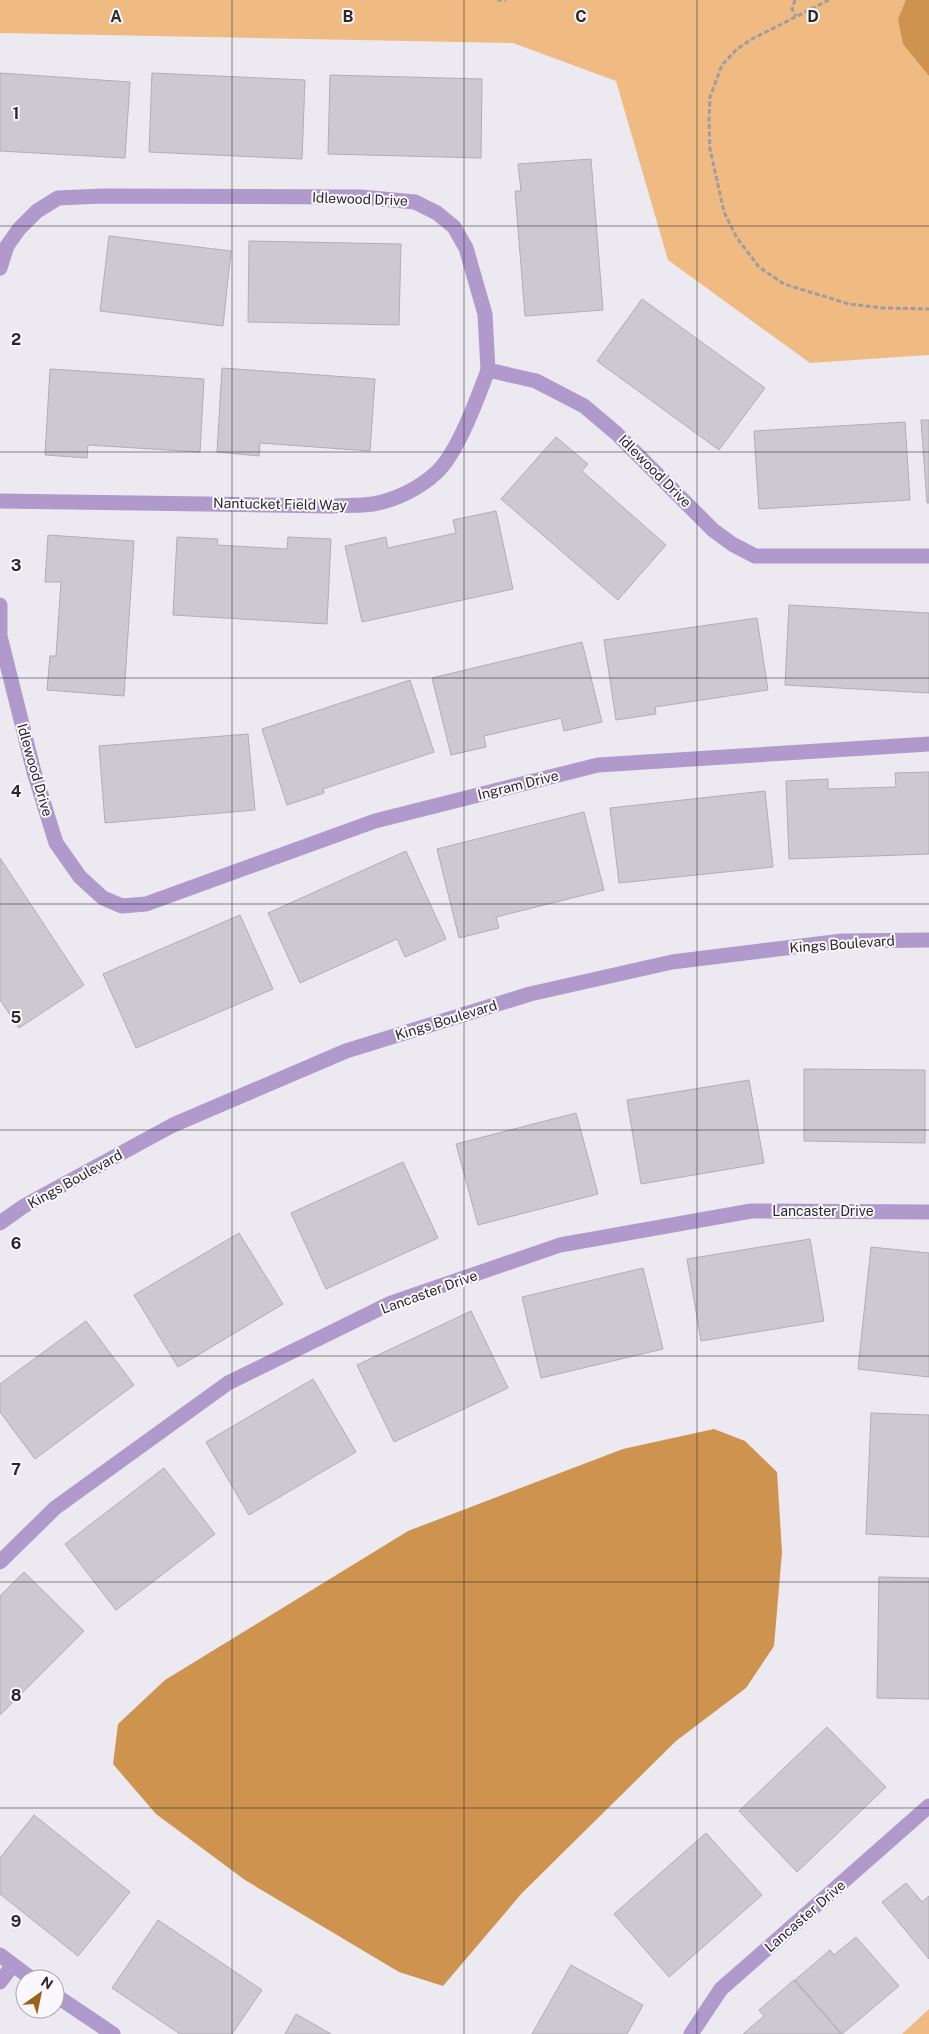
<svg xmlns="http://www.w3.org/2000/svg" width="929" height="2034" font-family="'Public Sans',sans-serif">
	<rect width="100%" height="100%" fill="#eceaf0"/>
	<g fill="#efbb82">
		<polygon points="0,0 929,0 929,355 810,363 668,260 616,81 513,43 0,33"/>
		<polygon points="929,2009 929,2034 902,2034"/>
	</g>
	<g fill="#cd934f">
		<polygon points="906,0 929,0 929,76 903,44 898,19"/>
		<polygon points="714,1429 745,1441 777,1472 782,1552 774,1646 746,1688 676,1741 522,1893 443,1986 399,1972 245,1880 156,1814 113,1764 118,1724 165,1680 408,1531 623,1449"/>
	</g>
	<g fill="#cccad0" stroke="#b0adb3">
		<polygon points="0,73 130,82 125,158 0,151"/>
		<polygon points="152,73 305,80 302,159 149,152"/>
		<polygon points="330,75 482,79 481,158 328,154"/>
		<polygon points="591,159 603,310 525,316 515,191 521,191 518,164"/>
		<polygon points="109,236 231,251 223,326 100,311"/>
		<polygon points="249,241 401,244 399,325 248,322"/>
		<polygon points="642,299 765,388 719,450 597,361"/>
		<polygon points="222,368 375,379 370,451 260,443 259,456 217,452"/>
		<polygon points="50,369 204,379 200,452 88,445 87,458 45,455"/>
		<polygon points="921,420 929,420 929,503 927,503"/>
		<polygon points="905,422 910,500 759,509 754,431"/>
		<polygon points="556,437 588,464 582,471 666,545 618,600 501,499"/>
		<polygon points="496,511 513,589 362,622 345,546 386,537 388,548 456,533 453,520"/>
		<polygon points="48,535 134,541 124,696 47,690 50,656 56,656 61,582 45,582"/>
		<polygon points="177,537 218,539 217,545 287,549 288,537 331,539 327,624 173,615"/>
		<polygon points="789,605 929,613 929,693 785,685"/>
		<polygon points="757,618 768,690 655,707 656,714 616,720 604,640"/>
		<polygon points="582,642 602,722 564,731 561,718 484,736 486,747 451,755 432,678"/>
		<polygon points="410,680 434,752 323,789 324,793 287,805 262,729"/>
		<polygon points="248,734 255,810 105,823 99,746"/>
		<polygon points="929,772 929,854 789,859 786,781 828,779 828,789 896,787 895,773"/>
		<polygon points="765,791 773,867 619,883 610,808"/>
		<polygon points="584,812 604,890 496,917 499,928 459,938 437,849"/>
		<polygon points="406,851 446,939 405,957 397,939 300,983 268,913"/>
		<polygon points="0,858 84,985 19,1028 0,1000"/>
		<polygon points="240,915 273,989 136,1048 103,974"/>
		<polygon points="804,1069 925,1070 925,1143 804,1141"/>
		<polygon points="749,1080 764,1163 641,1184 627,1100"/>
		<polygon points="576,1113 598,1194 478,1225 456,1144"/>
		<polygon points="403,1162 438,1238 326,1289 291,1213"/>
		<polygon points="239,1233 283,1304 178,1367 134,1295"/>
		<polygon points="810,1239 824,1321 701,1341 687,1259"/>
		<polygon points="871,1247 929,1253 929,1377 858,1369"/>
		<polygon points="643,1268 663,1349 541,1378 522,1297"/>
		<polygon points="471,1311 508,1388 394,1442 357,1365"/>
		<polygon points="86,1321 134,1385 35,1459 0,1412 0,1384"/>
		<polygon points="313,1379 356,1452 249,1515 206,1442"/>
		<polygon points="871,1413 929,1415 929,1537 866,1534"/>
		<polygon points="164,1468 215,1534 116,1610 65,1544"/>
		<polygon points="24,1572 84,1631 0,1715 0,1596"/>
		<polygon points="879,1577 929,1578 929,1699 877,1698"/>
		<polygon points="827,1727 886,1787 797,1872 739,1811"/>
		<polygon points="34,1815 130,1892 78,1956 0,1894 0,1858"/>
		<polygon points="706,1833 762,1895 669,1977 614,1914"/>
		<polygon points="906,1883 922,1902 929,1896 929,1959 882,1902"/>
		<polygon points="158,1920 262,1990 232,2034 180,2034 112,1988"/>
		<polygon points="856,1937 899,1986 842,2034 795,1980 830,1950 834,1955"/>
		<polygon points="571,1965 643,2005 627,2034 532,2034"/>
		<polygon points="794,1980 841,2034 743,2034 764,2016 759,2010"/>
		<polygon points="296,2014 331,2034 285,2034"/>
	</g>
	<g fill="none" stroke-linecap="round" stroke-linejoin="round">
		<g stroke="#9f9da2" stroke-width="3" stroke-dasharray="5 2.5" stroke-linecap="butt">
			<polyline points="497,0 506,0"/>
			<polyline points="795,0 792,9 796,16"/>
			<polyline points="829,0 752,39 737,49 722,65 710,97 709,121 710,149 724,212 737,238 759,267 784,284 849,304 883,308 929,309"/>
		</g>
		<g stroke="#b099cb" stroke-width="15">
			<polyline points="0,268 7,246 19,229 37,211 58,198 102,196 361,197 415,202 437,213 454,227 466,248 485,314 488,370 536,381 584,406 616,433 713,530 732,544 755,556 929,556"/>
			<path d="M0,501L331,506C345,505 360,506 373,504C396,500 420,488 437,472C458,452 478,397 488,370"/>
			<polyline points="0,605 0,636 34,772 56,843 80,877 103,898 122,906 146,904 375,821 598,765 929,744"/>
			<polyline points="0,1223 24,1206 173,1125 346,1051 530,994 672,962 842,941 929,940"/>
			<polyline points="0,1562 55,1508 228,1383 391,1303 560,1245 751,1211 929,1212"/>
			<polyline points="0,1955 32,1979"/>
			<polyline points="0,1982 12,1966"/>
			<polyline points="55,1995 113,2034"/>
			<polyline points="691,2034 721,1989 929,1806"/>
		</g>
	</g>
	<path fill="none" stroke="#2a292b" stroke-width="1" stroke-opacity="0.55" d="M232,0V2034M464,0V2034M697,0V2034M0,226H929M0,452H929M0,678H929M0,904H929M0,1130H929M0,1356H929M0,1582H929M0,1808H929"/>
	<g text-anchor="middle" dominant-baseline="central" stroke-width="4" stroke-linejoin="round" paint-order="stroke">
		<g font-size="14" fill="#2a292b" stroke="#faf7fd">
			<text transform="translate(360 199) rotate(2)">Idlewood Drive</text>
			<text transform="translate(655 471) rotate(45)">Idlewood Drive</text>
			<text transform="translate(280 504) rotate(1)">Nantucket Field Way</text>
			<text transform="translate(35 770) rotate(74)">Idlewood Drive</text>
			<text transform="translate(518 785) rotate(-14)">Ingram Drive</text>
			<text transform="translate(842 944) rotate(-4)">Kings Boulevard</text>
			<text transform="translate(446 1020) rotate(-17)">Kings Boulevard</text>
			<text transform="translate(75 1179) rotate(-29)">Kings Boulevard</text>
			<text x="823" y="1211">Lancaster Drive</text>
			<text transform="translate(429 1292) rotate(-20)">Lancaster Drive</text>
			<text transform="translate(805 1916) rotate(-41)">Lancaster Drive</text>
		</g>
	</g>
	<g font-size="16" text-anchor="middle" font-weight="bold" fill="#2a292b" stroke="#faf7fd" stroke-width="4" stroke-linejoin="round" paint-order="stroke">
		<text x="116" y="22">A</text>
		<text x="348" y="22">B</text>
		<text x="581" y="22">C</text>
		<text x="813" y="22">D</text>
		<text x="16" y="119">1</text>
		<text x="16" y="345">2</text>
		<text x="16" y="571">3</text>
		<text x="16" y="797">4</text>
		<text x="16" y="1023">5</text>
		<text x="16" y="1249">6</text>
		<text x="16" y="1475">7</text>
		<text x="16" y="1701">8</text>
		<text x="16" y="1927">9</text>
	</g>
	<g transform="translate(40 1994) rotate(33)"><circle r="24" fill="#faf7fd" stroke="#a7a5a9"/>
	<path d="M0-4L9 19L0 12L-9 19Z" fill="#99631b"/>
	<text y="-8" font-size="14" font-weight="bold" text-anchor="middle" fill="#2a292b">N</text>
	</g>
</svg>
